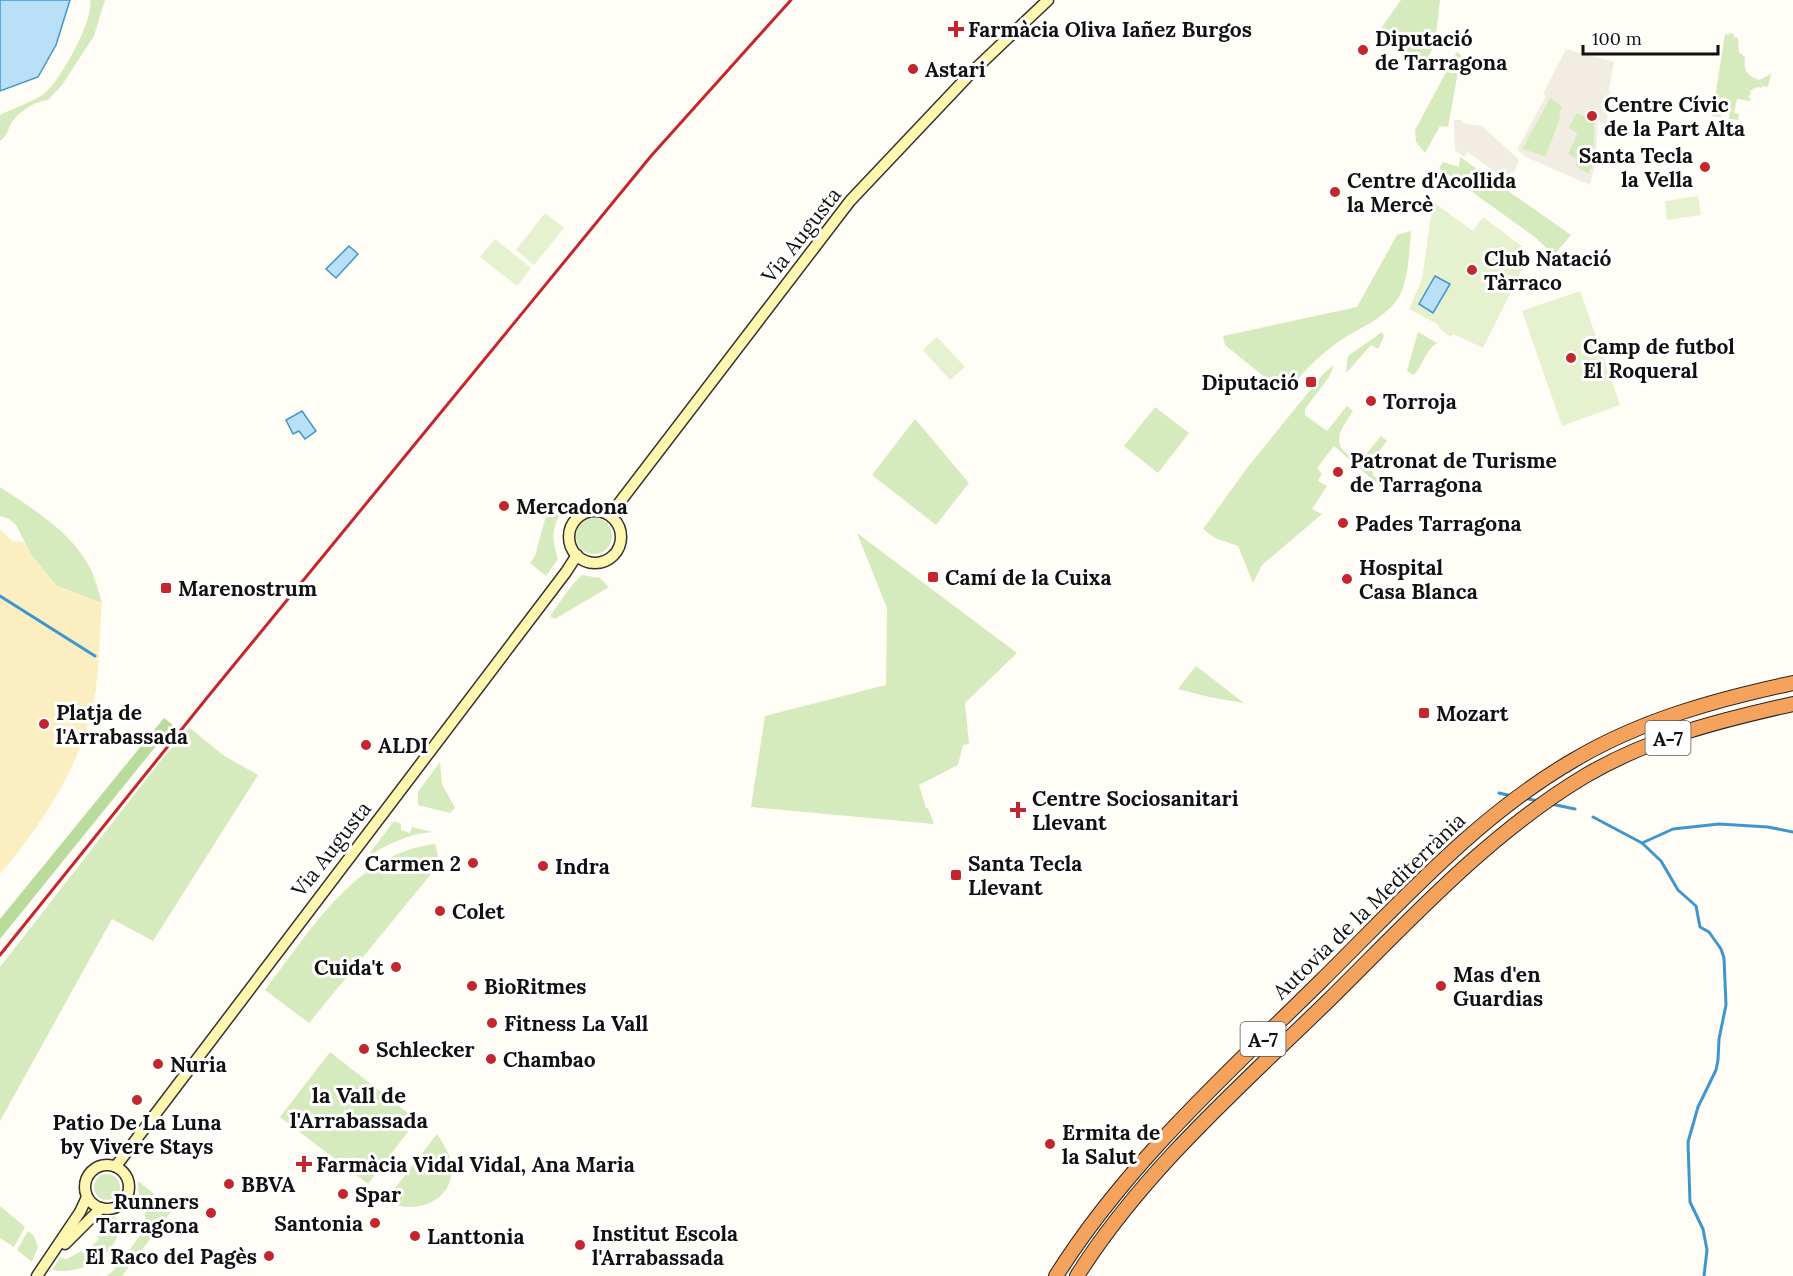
<svg xmlns="http://www.w3.org/2000/svg" width="1793" height="1276" font-family="Lora,serif">
	<rect width="100%" height="100%" fill="#fffdf5"/>
	<g fill="#d5ebbd">
		<path d="M90,0H105L94,36L62,85L48,100C36,101 17,112 11,124C7,131 7,136 0,141V115C12,109 37,100 46,92C61,79 95,18 90,0Z"/>
		<polygon points="1401,0 1440,0 1435,44 1423,66 1377,34"/>
		<path d="M1729,33L1734,34V37L1738,38L1739,52L1745,57C1743,68 1746,76 1759,80L1771,74L1768,87L1762,86L1761,88L1758,87L1755,89L1754,87L1752,91L1749,90L1751,93L1748,97L1751,99L1750,101L1737,99L1734,113L1739,114L1738,120L1729,119L1730,109L1722,108L1721,117L1712,116L1725,34L1729,35Z"/>
		<polygon points="1457,52 1461,55 1448,127 1440,126 1425,153 1416,142 1415,130"/>
		<polygon points="1550,97 1562,106 1561,116 1546,157 1522,149"/>
		<polygon points="1576,113 1594,119 1594,162 1589,175 1575,166 1568,154 1577,133 1568,128"/>
		<polygon points="1460,157 1571,235 1554,255 1536,238 1439,168 1443,162 1459,167"/>
		<path d="M1411,231C1409,252 1409,276 1400,295C1388,317 1361,327 1341,340C1322,353 1305,369 1291,388L1277,387L1225,345L1223,336L1357,307L1397,235Z"/>
		<polygon points="1382,332 1384,336 1378,349 1371,345 1346,373 1348,356"/>
		<path d="M1418,332L1437,343C1426,349 1423,365 1414,375L1407,371Z"/>
		<path d="M1334,365L1329,377L1305,409V415L1327,431L1347,406L1353,411C1338,434 1329,445 1358,461L1363,458L1381,436L1387,441C1381,448 1368,464 1373,474C1375,478 1381,482 1385,485L1382,488L1334,446L1317,468L1322,474L1318,481L1327,486L1312,509L1322,514L1262,565L1253,583L1238,546L1215,538L1203,529L1247,468L1324,373Z"/>
		<polygon points="1155,407 1189,433 1158,473 1124,446"/>
		<polygon points="915,419 969,483 936,525 872,475"/>
		<path d="M0,487C34,510 74,533 92,572C96,582 99,593 102,603L57,586L32,556L16,525L9,519L0,516Z"/>
		<path d="M548,508L561,512C551,531 552,539 558,559L546,576L530,563L535,556Z"/>
		<circle cx="594" cy="536" r="18"/>
		<polygon points="857,533 1017,653 965,703 969,744 963,745 958,765 919,785 926,808 928,808 934,824 751,807 765,716 886,685 887,608"/>
		<polygon points="582,575 600,578 609,587 555,619 550,616 572,585"/>
		<polygon points="1196,666 1244,703 1209,697 1178,689"/>
		<polygon points="190,728 223,755 258,775 153,941 112,919 0,1121 0,967 162,759"/>
		<polygon points="440,762 442,784 455,808 450,813 418,805 418,792"/>
		<path d="M394,821L401,824V830L410,833L412,827L432,832C408,834 385,845 366,858Z"/>
		<path d="M435,844L440,863L309,1023L265,990C310,932 355,853 435,844Z"/>
		<polygon points="330,1052 417,1120 368,1184 280,1117"/>
		<path d="M437,1134C442,1142 448,1150 450,1159C458,1187 436,1208 408,1207C400,1207 392,1203 385,1201Z"/>
		<circle cx="107" cy="1187" r="13"/>
		<path d="M138,1181L173,1209L122,1276H107L113,1271C123,1257 149,1231 145,1214C141,1201 137,1194 138,1181Z"/>
		<polygon points="0,1206 25,1227 14,1247 0,1238"/>
		<path d="M114,1216L121,1222L122,1226C113,1255 83,1276 52,1270L60,1258L67,1259L81,1251L84,1254L99,1239L98,1236C102,1229 106,1219 114,1216Z"/>
		<polygon points="28,1231 34,1236 38,1247 32,1262 17,1250"/>
	</g>
	<polygon fill="#b9dc9c" points="164,718 173,725 0,939 0,919"/>
	<path fill="#fbeec1" d="M0,529L12,541L24,542L32,556L57,586L102,603C99,635 100,670 94,701C80,767 43,823 0,874Z"/>
	<g fill="#e6f2cf">
		<polygon points="1698,196 1701,215 1667,220 1665,201"/>
		<polygon points="1433,202 1473,231 1483,217 1523,247 1528,253 1527,260 1483,348 1453,334 1451,337 1439,328 1439,325 1409,309 1422,279"/>
		<polygon points="545,213 564,228 534,265 516,250"/>
		<polygon points="495,239 531,268 517,286 480,257"/>
		<polygon points="1580,291 1620,405 1562,426 1522,311"/>
		<polygon points="937,337 965,367 950,380 923,350"/>
	</g>
	<g fill="#f1ede2" fill-rule="evenodd">
		<path d="M1566,49L1614,62L1609,90L1611,98L1608,101L1607,125L1598,121L1596,161L1590,185L1526,157L1517,150L1546,96L1543,94ZM1550,98L1562,106L1559,114L1561,117L1545,157L1522,149ZM1577,113L1594,120V162L1588,175L1576,166L1577,159L1568,154L1577,133L1568,128Z"/>
		<polygon points="1454,120 1462,120 1462,123 1482,126 1519,160 1514,173 1511,172 1505,179 1468,152 1464,157 1455,150"/>
	</g>
	<g fill="#b9e0f7" stroke="#3f96cf" stroke-width="1.5">
		<polygon points="0,0 70,0 56,45 38,77 0,91"/>
		<polygon points="349,246 358,254 336,278 326,269"/>
		<polygon points="1435,276 1450,284 1433,313 1419,304"/>
		<polygon points="302,411 316,431 305,439 299,431 293,434 286,420"/>
	</g>
	<g fill="none" stroke-linecap="round" stroke-linejoin="round">
		<g stroke="#3f96cf" stroke-width="3">
			<polyline points="0,596 95,656"/>
			<polyline points="1499,793 1512,796"/>
			<polyline points="1524,798 1538,801"/>
			<polyline points="1551,804 1575,809"/>
			<polyline points="1593,817 1642,843 1661,861 1678,890 1696,906 1700,927 1709,932 1721,949 1724,958 1726,1005 1719,1039 1718,1060 1716,1070 1698,1107 1688,1142 1690,1202 1703,1229 1707,1250 1704,1276"/>
			<polyline points="1642,843 1673,829 1719,824 1768,827 1793,832"/>
		</g>
		<defs>
			<g id="secondary">
				<circle cx="595" cy="537" r="26"/>
				<polyline points="610,515 850,201 972,72 1048,0"/>
				<circle cx="107" cy="1187" r="22"/>
				<polyline points="116,1166 566,572 577,555"/>
				<polyline points="65,1244 101,1208"/>
				<polyline points="37,1276 80,1212 87,1197"/>
			</g>
			<g id="motorway">
				<path d="M1056,1276C1127,1163 1228,1073 1322,980C1401,902 1477,816 1574,760C1641,720 1718,699 1793,683"/>
				<path d="M1077,1276C1144,1170 1241,1086 1330,999C1410,920 1488,834 1585,776C1649,738 1721,720 1793,704"/>
			</g>
		</defs>
		<use href="#secondary" stroke="#333" stroke-width="13"/>
		<use href="#motorway" stroke="#222" stroke-width="16"/>
		<use href="#secondary" stroke="#fff6b0" stroke-width="10"/>
		<use href="#motorway" stroke="#f5a25d" stroke-width="14"/>
		<polyline stroke="#c4262e" stroke-width="3" points="0,955 206,699 651,156 791,0"/>
	</g>
	<g fill="#c4262e" stroke="#fff" stroke-width="2">
		<path d="M953 20h6v6h6v6h-6v6h-6v-6h-6v-6h6z"/>
		<circle cx="1363" cy="50" r="6"/>
		<circle cx="913" cy="69" r="6"/>
		<circle cx="1592" cy="116" r="6"/>
		<circle cx="1705" cy="167" r="6"/>
		<circle cx="1335" cy="192" r="6"/>
		<circle cx="1472" cy="270" r="6"/>
		<circle cx="1571" cy="358" r="6"/>
		<rect x="1305" y="376" width="12" height="12" rx="3"/>
		<circle cx="1371" cy="401" r="6"/>
		<circle cx="1338" cy="472" r="6"/>
		<circle cx="504" cy="506" r="6"/>
		<circle cx="1343" cy="523" r="6"/>
		<rect x="927" y="571" width="12" height="12" rx="3"/>
		<circle cx="1347" cy="579" r="6"/>
		<rect x="160" y="582" width="12" height="12" rx="3"/>
		<rect x="1418" y="707" width="12" height="12" rx="3"/>
		<circle cx="44" cy="724" r="6"/>
		<circle cx="366" cy="745" r="6"/>
		<path d="M1015 801h6v6h6v6h-6v6h-6v-6h-6v-6h6z"/>
		<circle cx="473" cy="863" r="6"/>
		<circle cx="543" cy="866" r="6"/>
		<rect x="950" y="869" width="12" height="12" rx="3"/>
		<circle cx="440" cy="911" r="6"/>
		<circle cx="396" cy="967" r="6"/>
		<circle cx="472" cy="986" r="6"/>
		<circle cx="1441" cy="986" r="6"/>
		<circle cx="492" cy="1023" r="6"/>
		<circle cx="364" cy="1049" r="6"/>
		<circle cx="491" cy="1059" r="6"/>
		<circle cx="158" cy="1064" r="6"/>
		<circle cx="137" cy="1100" r="6"/>
		<circle cx="1050" cy="1144" r="6"/>
		<path d="M301 1155h6v6h6v6h-6v6h-6v-6h-6v-6h6z"/>
		<circle cx="229" cy="1184" r="6"/>
		<circle cx="343" cy="1194" r="6"/>
		<circle cx="211" cy="1213" r="6"/>
		<circle cx="375" cy="1223" r="6"/>
		<circle cx="415" cy="1236" r="6"/>
		<circle cx="580" cy="1245" r="6"/>
		<circle cx="269" cy="1256" r="6"/>
	</g>
	<g text-anchor="middle" dominant-baseline="central" stroke-width="6" stroke-linejoin="round" paint-order="stroke">
		<g fill="#fff" stroke="#585858" stroke-width="1.5">
			<rect x="1645.5" y="721" width="45" height="34" rx="4.5"/>
			<rect x="1240.5" y="1022" width="45" height="34" rx="4.5"/>
		</g>
		<g font-size="20" font-weight="bold" fill="#111">
			<text x="1668" y="738">A-7</text>
			<text x="1263" y="1039">A-7</text>
		</g>
		<g font-size="21" font-weight="bold" fill="#111" stroke="#fff" text-anchor="start">
			<text x="968" y="29">Farmàcia Oliva Iañez Burgos</text>
			<text x="1375" y="38">Diputació<tspan x="1375" dy="24">de Tarragona</tspan></text>
			<text x="925" y="69">Astari</text>
			<text x="1604" y="104">Centre Cívic<tspan x="1604" dy="24">de la Part Alta</tspan></text>
			<text x="1693" y="155" text-anchor="end">Santa Tecla<tspan x="1693" dy="24">la Vella</tspan></text>
			<text x="1347" y="180">Centre d'Acollida<tspan x="1347" dy="24">la Mercè</tspan></text>
			<text x="1484" y="258">Club Natació<tspan x="1484" dy="24">Tàrraco</tspan></text>
			<text x="1583" y="346">Camp de futbol<tspan x="1583" dy="24">El Roqueral</tspan></text>
			<text x="1299" y="382" text-anchor="end">Diputació</text>
			<text x="1383" y="401">Torroja</text>
			<text x="1350" y="460">Patronat de Turisme<tspan x="1350" dy="24">de Tarragona</tspan></text>
			<text x="516" y="506">Mercadona</text>
			<text x="1355" y="523">Pades Tarragona</text>
			<text x="1359" y="567">Hospital<tspan x="1359" dy="24">Casa Blanca</tspan></text>
			<text x="945" y="577">Camí de la Cuixa</text>
			<text x="178" y="588">Marenostrum</text>
			<text x="56" y="712">Platja de<tspan x="56" dy="24">l'Arrabassada</tspan></text>
			<text x="1436" y="713">Mozart</text>
			<text x="378" y="745">ALDI</text>
			<text x="1032" y="798">Centre Sociosanitari<tspan x="1032" dy="24">Llevant</tspan></text>
			<text x="461" y="863" text-anchor="end">Carmen 2</text>
			<text x="968" y="863">Santa Tecla<tspan x="968" dy="24">Llevant</tspan></text>
			<text x="555" y="866">Indra</text>
			<text x="452" y="911">Colet</text>
			<text x="384" y="967" text-anchor="end">Cuida't</text>
			<text x="1453" y="974">Mas d'en<tspan x="1453" dy="24">Guardias</tspan></text>
			<text x="484" y="986">BioRitmes</text>
			<text x="504" y="1023">Fitness La Vall</text>
			<text x="376" y="1049">Schlecker</text>
			<text x="503" y="1059">Chambao</text>
			<text x="170" y="1064">Nuria</text>
			<text x="137" y="1122" text-anchor="middle">Patio De La Luna<tspan x="137" dy="24">by Vivere Stays</tspan></text>
			<text x="1062" y="1132">Ermita de<tspan x="1062" dy="24">la Salut</tspan></text>
			<text x="316" y="1164">Farmàcia Vidal Vidal, Ana Maria</text>
			<text x="241" y="1184">BBVA</text>
			<text x="355" y="1194">Spar</text>
			<text x="199" y="1201" text-anchor="end">Runners<tspan x="199" dy="24">Tarragona</tspan></text>
			<text x="363" y="1223" text-anchor="end">Santonia</text>
			<text x="592" y="1233">Institut Escola<tspan x="592" dy="24">l'Arrabassada</tspan></text>
			<text x="427" y="1236">Lanttonia</text>
			<text x="257" y="1256" text-anchor="end">El Raco del Pagès</text>
		</g>
		<g font-size="21" fill="#111" stroke="#fff">
			<text transform="translate(801 235) rotate(-52)">Via Augusta</text>
			<text transform="translate(331 849) rotate(-52)">Via Augusta</text>
			<text transform="translate(1369 906) rotate(-44)">Autovia de la Mediterrània</text>
		</g>
		<g font-size="22" font-weight="bold" fill="#111" stroke="#fff">
			<text x="359" y="1095">la Vall de<tspan x="359" dy="25">l'Arrabassada</tspan></text>
		</g>
	</g>
	<path d="M1583 45v9h135v-9" fill="none" stroke="#111111" stroke-width="3"/>
	<text x="1592" y="45" font-size="18" fill="#111111" stroke="#ffffff" stroke-width="4.5" paint-order="stroke">100 m</text>
</svg>
